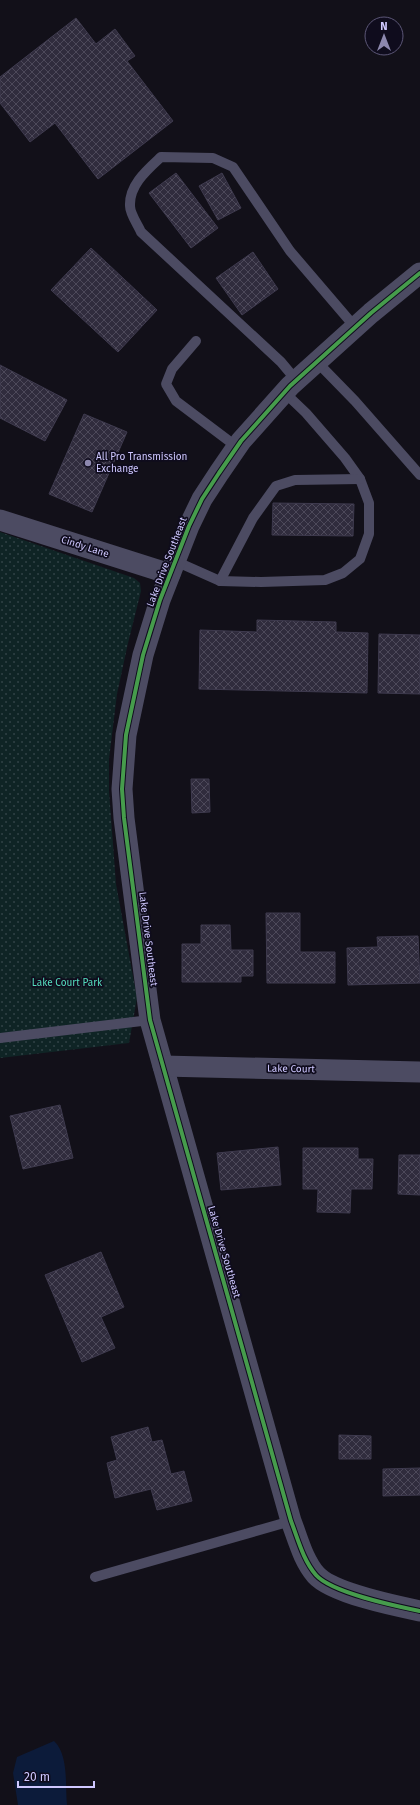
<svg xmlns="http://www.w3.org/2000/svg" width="420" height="1805" font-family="'Fira Sans',sans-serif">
	<defs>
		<pattern id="park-dots" width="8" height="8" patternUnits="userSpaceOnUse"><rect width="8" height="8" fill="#0f2425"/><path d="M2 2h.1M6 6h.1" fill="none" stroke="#314246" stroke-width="1.8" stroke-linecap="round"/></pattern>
		<pattern id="building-cross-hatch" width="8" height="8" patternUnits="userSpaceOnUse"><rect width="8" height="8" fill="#302c3d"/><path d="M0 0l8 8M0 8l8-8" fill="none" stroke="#4d495a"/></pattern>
	</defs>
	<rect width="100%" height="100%" fill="#121019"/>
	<polygon fill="url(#park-dots)" points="0,532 134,578 140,583 141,591 128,643 117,694 109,759 109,791 116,884 137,998 129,1043 0,1058"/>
	<path fill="#0c1b3a" d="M54,1741C69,1755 65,1786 67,1805H18L13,1773L17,1757Z"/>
	<g fill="url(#building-cross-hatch)" stroke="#3e3a4e">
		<polygon points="76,18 96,44 115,29 135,56 127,61 173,121 98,179 55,123 30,142 0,103 0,77"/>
		<polygon points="176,173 218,228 191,248 149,193"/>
		<polygon points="222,173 241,208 218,220 199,186"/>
		<polygon points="91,248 157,310 118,352 51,290"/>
		<polygon points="253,252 278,289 242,315 216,278"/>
		<polygon points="0,365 67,400 45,441 0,418"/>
		<polygon points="84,414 127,432 92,512 49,494"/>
		<polygon points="273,503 354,504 353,536 272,535"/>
		<polygon points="257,620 336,622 336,632 368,633 367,693 199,689 200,630 257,632"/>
		<polygon points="379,634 420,635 420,694 378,693"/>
		<polygon points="191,779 209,779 210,812 192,813"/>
		<polygon points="266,913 300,913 300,952 335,952 335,983 267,983"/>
		<polygon points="201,925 230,925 231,950 253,950 253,976 241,976 241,982 182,982 182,944 201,944"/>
		<polygon points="418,936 420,983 348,985 347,948 378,947 377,937"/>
		<polygon points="60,1105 73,1158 23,1169 10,1116"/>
		<polygon points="278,1147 281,1185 221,1190 217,1153"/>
		<polygon points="303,1148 358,1148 358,1159 373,1159 372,1189 351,1189 350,1213 317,1212 318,1189 303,1189"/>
		<polygon points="399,1155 420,1155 420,1195 398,1194"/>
		<polygon points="101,1252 124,1307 101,1317 115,1348 82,1362 45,1275"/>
		<polygon points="148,1427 152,1442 162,1440 171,1474 184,1471 192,1501 157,1510 151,1489 115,1498 107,1463 117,1460 111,1437"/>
		<polygon points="339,1435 371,1436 371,1459 339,1459"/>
		<polygon points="420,1468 420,1495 383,1496 383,1469"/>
	</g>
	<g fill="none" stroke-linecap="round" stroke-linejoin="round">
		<g stroke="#4c4b62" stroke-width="10">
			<polyline points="196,341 172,369 166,384 176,401 237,447"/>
			<polyline points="317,362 355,401 420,475"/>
			<path d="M296,380L281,362L141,232C138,225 130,214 130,206C129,185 147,170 161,157L213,158L233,167L290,251L355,327"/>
			<polyline points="175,561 220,581 261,582 325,580 343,573 360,559 369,534 369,503 360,479 345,458 306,413 284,392"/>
			<polyline points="220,581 253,518 276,486 295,480 360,479"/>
			<polyline points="0,1038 150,1020"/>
			<polyline points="95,1577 291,1521"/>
		</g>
		<g stroke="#4c4b62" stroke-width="21">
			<path d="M420,273L371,313L290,386L241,441L219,473L202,499L189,526L160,600L143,655L126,735L122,789L124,818L150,1020L291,1521C298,1539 303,1560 316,1575C332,1593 396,1606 420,1611"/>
			<polyline points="0,520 170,574"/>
			<polyline points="163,1066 420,1072"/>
		</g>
		<defs>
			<path id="cycleway" d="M420,273L371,313L290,386L241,441L219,473L202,499L189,526L160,600L143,655L126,735L122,789L124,818L150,1020L291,1521C298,1539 303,1560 316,1575C332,1593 396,1606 420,1611"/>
		</defs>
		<use href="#cycleway" stroke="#0f0c1d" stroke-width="6"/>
		<use href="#cycleway" stroke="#469c4c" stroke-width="4"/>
	</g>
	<circle fill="#8d88ae" stroke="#0f0c1d" stroke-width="1.5" cx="88" cy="463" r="4"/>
	<g text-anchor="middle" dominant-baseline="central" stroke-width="3.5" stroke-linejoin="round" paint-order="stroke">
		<g font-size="10" fill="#cfc8ff" stroke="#0f0c1d" text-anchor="start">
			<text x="96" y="457">All Pro Transmission<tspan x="96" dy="12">Exchange</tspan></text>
		</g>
		<g font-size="10" fill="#cfc8ff" stroke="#0f0c1d">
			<text transform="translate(85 547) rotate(18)">Cindy Lane</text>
			<text transform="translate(167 562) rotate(-69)">Lake Drive Southeast</text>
			<text transform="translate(148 939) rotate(83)">Lake Drive Southeast</text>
			<text transform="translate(291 1069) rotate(1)">Lake Court</text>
			<text transform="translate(224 1252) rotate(74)">Lake Drive Southeast</text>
		</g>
		<g font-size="10" fill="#55debe" stroke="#0f0c1d">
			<text x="67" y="983">Lake Court Park</text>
		</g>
	</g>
	<g transform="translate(384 36)"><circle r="19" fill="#0f0c1d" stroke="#5c5777"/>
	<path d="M0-3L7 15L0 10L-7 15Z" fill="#8d88ae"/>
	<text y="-6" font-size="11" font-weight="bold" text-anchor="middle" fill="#cfc8ff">N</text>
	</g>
	<path d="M18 1781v6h76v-6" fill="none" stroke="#cfc8ff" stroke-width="2"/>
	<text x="24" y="1781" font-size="12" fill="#cfc8ff" stroke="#0f0c1d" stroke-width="3" paint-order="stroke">20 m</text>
</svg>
